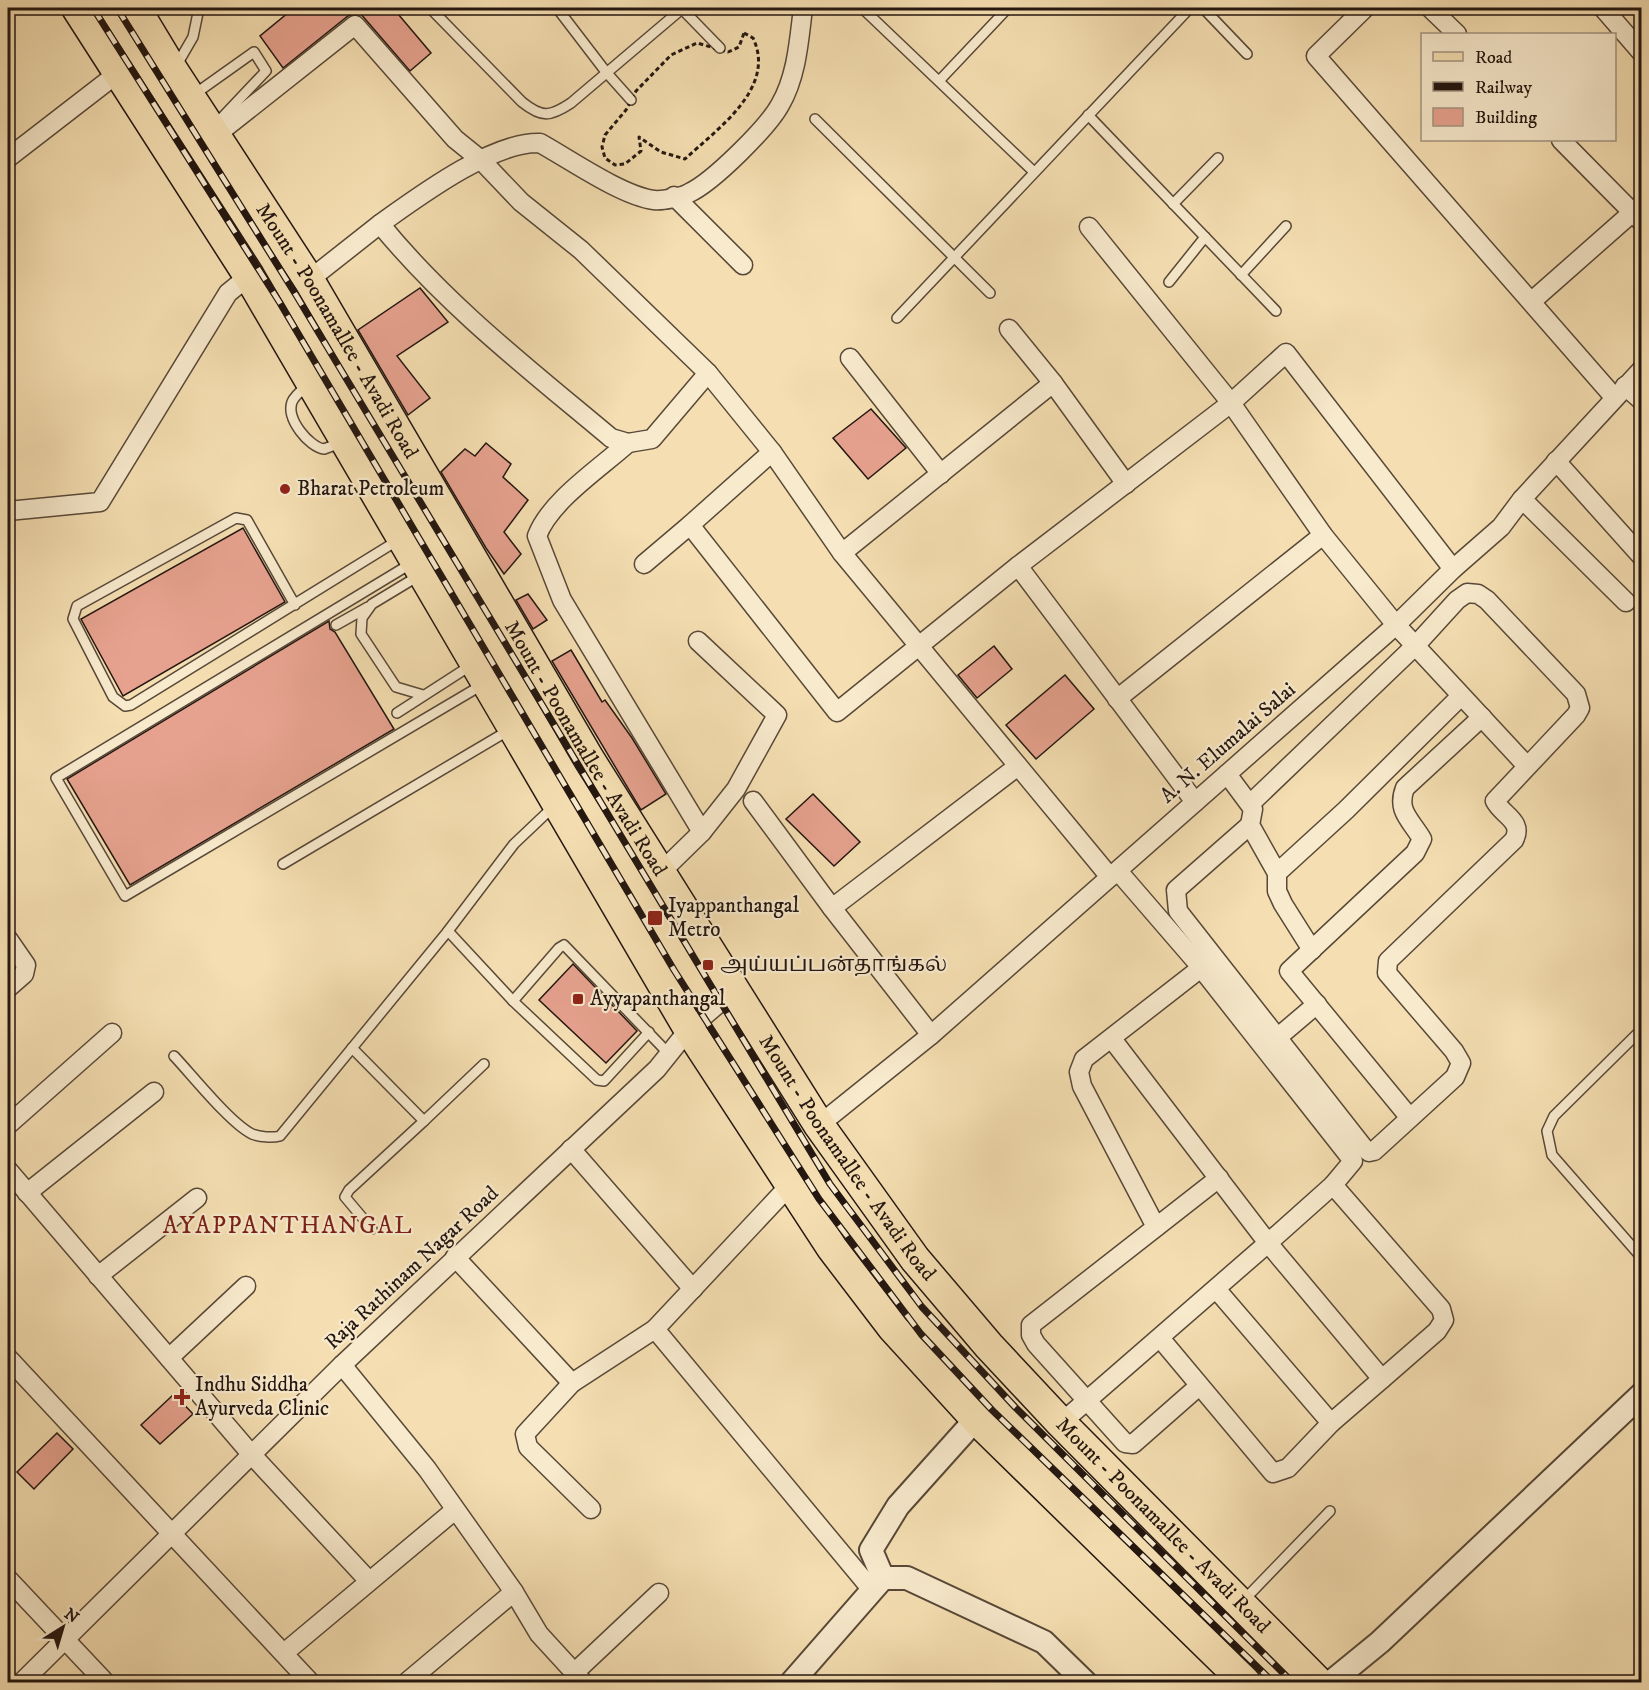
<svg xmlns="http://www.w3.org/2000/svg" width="1649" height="1690" font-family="'IM FELL DW Pica','Noto Serif Tamil',serif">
	<rect width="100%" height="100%" fill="#f5dfb2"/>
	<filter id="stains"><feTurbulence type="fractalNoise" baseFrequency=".00333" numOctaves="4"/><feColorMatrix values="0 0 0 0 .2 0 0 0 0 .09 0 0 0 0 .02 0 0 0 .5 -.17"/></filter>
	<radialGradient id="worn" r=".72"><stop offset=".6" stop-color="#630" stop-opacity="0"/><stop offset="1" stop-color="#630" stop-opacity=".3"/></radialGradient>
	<g fill="#e7a28f" stroke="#231610" stroke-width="1.5">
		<polygon points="294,8 393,8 431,53 410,71 359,12 348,16 283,68 260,36"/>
		<polygon points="420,288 448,322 397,356 430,398 408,415 358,330"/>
		<polygon points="871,409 906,448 868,479 833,438"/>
		<polygon points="486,443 511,464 503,477 528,500 504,532 521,554 504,574 486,548 441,472 465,449 475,456"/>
		<polygon points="243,528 285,602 123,696 81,619"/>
		<polygon points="528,594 547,620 533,629 516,600"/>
		<polygon points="329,621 330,629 335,632 394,729 130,885 67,779"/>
		<polygon points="994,646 1012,669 977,698 958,675"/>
		<polygon points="571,650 602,702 605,700 632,738 666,794 641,810 552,661"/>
		<polygon points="1065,675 1094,709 1036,759 1006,725"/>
		<polygon points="813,794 860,842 834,866 786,819"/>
		<polygon points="573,964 637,1031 606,1063 539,1000"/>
		<polygon points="174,1394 193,1414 160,1444 141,1425"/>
		<polygon points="57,1433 73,1449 34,1489 17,1472"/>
	</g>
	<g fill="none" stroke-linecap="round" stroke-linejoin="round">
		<defs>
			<g id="service">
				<path d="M430,8L522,102C542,118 550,117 571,103L683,8"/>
				<polyline points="557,8 606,72 631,100"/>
				<polyline points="681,8 720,48"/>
				<polyline points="862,8 1034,172"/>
				<polyline points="1203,8 1247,54"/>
				<polyline points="175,68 193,37 199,8"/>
				<polyline points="939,81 1008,8"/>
				<polyline points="192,96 254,52 266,71 213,127"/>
				<polyline points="1088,115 1276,311"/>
				<polyline points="815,119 990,293"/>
				<polyline points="1173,204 1218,158"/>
				<polyline points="1241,275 1286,226"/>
				<polyline points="1169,282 1205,237"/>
				<polyline points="897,318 1190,8"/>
				<path d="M308,385C302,390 295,395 292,402C286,419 309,447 324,449L343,442"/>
				<polyline points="412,563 56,778 125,896 482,685"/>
				<polyline points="420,575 372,604 362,618 361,634 396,687 423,695"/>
				<polyline points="295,605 247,520 236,518 77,606 73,619 113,697 125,706 131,705 400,539"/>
				<polyline points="336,625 368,607"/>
				<polyline points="397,713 473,664"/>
				<polyline points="553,807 514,844 448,931 513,1001 597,1080 604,1081 649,1032"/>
				<polyline points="283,864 511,729"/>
				<polyline points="513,1001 559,948 564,945 669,1054"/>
				<polyline points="1642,1029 1554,1116 1547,1131 1552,1155 1642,1258"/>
				<polyline points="352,1048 424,1121 349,1190 345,1197 372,1229"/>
				<path d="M174,1056C192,1075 230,1123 252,1134C260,1137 272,1138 280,1136L448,931"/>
				<polyline points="424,1121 484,1064"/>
				<polyline points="1244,1600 1330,1511"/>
			</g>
			<g id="minor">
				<polyline points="1365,8 1316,56 1614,397"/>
				<polyline points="1430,8 1457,34"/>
				<polyline points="1603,8 1642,53"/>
				<polyline points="216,135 355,25 455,139 481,160 521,202 581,250 708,373 772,452 842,553 1110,877"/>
				<polyline points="1561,140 1642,222"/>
				<polyline points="8,158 118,73"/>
				<polyline points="674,196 743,265"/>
				<path d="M380,224C418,197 493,141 540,143C569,159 622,196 654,200C662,201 682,197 689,193C713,182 768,127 780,105C797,76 799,40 803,8"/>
				<polyline points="1089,227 1231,403 1323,535 1396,625 1527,766"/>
				<path d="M309,280L380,224C447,306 530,370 611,438L628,443L652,439L708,373"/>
				<polyline points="1532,301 1642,204"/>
				<polyline points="1009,329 1053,383"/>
				<polyline points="850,358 941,474"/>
				<polyline points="1625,386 1642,401"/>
				<path d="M628,443C599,469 550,501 537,536L562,600L702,832L736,789L777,715L698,641"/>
				<polyline points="772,452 690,525 837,712 1018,566 1231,403 1286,353 1453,569"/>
				<polyline points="1556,461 1642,557"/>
				<polyline points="1522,499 1626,602"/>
				<polyline points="8,511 100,502 228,293 249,276"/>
				<polyline points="842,553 1053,383 1126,484"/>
				<polyline points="644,564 690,525"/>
				<polyline points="1018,566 1195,802"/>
				<polyline points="1117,699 1323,535"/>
				<polyline points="1227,774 1253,809 1250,825 1277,873 1277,891 1283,904 1312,950"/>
				<polyline points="753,801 832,908"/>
				<path d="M1250,825L1176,890L1178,911L1364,1148L1369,1152L1374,1151L1455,1077L1461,1063L1454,1051L1387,973L1388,961L1514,840C1524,821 1502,815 1495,801L1576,715L1580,708L1576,694L1487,600L1478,594L1467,593L1457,600L1416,645L1250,804"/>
				<polyline points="1118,871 1194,959 1353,1161 1333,1185 1441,1309 1444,1320 1437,1331 1382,1379"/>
				<polyline points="660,873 702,832"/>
				<polyline points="1277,873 1346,810 1461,696"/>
				<polyline points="8,939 26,965 24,974 8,988"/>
				<polyline points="931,1035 832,908 1018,766"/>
				<polyline points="1277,1038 1317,1004"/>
				<path d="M1410,1118L1289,971L1415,853L1422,839C1411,820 1396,811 1405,788L1482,717"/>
				<polyline points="8,1125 112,1033"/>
				<polyline points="819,1125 931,1035 1396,625 1453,569 1501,527 1522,499 1642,369"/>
				<polyline points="571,1149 693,1289"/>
				<polyline points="8,1170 251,1454 369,1581"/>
				<polyline points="27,1193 154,1092"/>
				<polyline points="1156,1227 1082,1086 1079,1072 1084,1059 1201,968"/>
				<polyline points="455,1257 572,1383"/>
				<polyline points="98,1276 197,1198"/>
				<polyline points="1217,1290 1331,1423"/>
				<polyline points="655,1329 872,1590"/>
				<polyline points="1160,1338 1273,1473 1288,1468 1331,1423 1382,1379 1268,1243 1333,1185"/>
				<polyline points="8,1358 310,1682"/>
				<polyline points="169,1358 246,1286"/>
				<polyline points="342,1365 427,1469 514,1592 539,1634 583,1682"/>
				<polyline points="1199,1386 1133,1444 1125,1443 1036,1344 1031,1335 1031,1325 1219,1178"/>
				<polyline points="1061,1423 1268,1243 1112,1039"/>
				<polyline points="591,1509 528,1447 525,1434 572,1383 655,1329 790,1185"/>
				<polyline points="8,1579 105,1682"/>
				<polyline points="284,1653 455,1510"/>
				<polyline points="574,1673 659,1593"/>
				<polyline points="22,1682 342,1365 657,1069 689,1029 733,991"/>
				<polyline points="407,1682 514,1592"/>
			</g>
			<g id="tertiary">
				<polyline points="883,1578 907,1578 1044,1642 1085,1682"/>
				<polyline points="883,1578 871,1550 898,1506 976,1419"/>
				<polyline points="792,1682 883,1578"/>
				<polyline points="1331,1682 1380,1642 1642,1394"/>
			</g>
			<g id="primary">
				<polyline points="77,8 249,276 689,1029 832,1248 893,1328 976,1419 1245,1682"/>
				<path id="s1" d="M135,8L173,71L309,280L589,759L819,1125L915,1259L989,1346L1061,1423L1318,1682"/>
			</g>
		</defs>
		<use href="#service" stroke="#584838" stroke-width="12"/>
		<use href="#minor" stroke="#584838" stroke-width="21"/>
		<use href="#tertiary" stroke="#584838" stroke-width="26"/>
		<use href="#primary" stroke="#231610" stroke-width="33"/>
		<path stroke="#231610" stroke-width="3" stroke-dasharray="4.5 3" stroke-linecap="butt" d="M744,33L753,38C777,88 717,129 685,159L661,152L639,137L641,151L625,164L615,165L605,158L602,147L605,135L626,110L636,91L671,55L697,43L728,52L739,47Z"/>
		<use href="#service" stroke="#f8eacd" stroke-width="9"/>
		<use href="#minor" stroke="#f8eacd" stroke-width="18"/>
		<use href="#tertiary" stroke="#f8eacd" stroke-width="22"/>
		<use href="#primary" stroke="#f5dfb2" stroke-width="30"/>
		<defs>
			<g id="rail">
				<polyline points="93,8 280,303 674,970 819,1199 921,1334 992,1410 1273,1682"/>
				<polyline points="117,8 296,295 830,1184 922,1307 1015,1407 1292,1682"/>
			</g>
		</defs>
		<use href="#rail" stroke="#231610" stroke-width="7"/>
		<use href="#rail" stroke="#f8eacd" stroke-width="4.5" stroke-dasharray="14" stroke-linecap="butt"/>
	</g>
	<g fill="#8f2418" stroke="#f8eacd" stroke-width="2">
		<circle cx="285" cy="489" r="6"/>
		<rect x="647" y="910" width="16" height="16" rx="3"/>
		<rect x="702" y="959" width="12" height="12" rx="3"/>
		<rect x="572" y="993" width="12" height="12" rx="3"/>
		<path d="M179 1388h6v6h6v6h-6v6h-6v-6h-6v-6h6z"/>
	</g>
	<g text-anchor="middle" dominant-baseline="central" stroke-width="4.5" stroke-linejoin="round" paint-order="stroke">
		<g font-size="21" fill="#231610" stroke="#f8eacd">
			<text stroke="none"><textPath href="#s1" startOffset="381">Mount - Poonamallee - Avadi Road</textPath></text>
			<text transform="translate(1228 743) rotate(-41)">A. N. Elumalai Salai</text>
			<text stroke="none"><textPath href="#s1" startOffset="867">Mount - Poonamallee - Avadi Road</textPath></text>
			<text stroke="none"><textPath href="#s1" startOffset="1353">Mount - Poonamallee - Avadi Road</textPath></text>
			<text transform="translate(412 1268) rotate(-43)">Raja Rathinam Nagar Road</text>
			<text stroke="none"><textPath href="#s1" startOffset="1839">Mount - Poonamallee - Avadi Road</textPath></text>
		</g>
		<g font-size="21" fill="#231610" stroke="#f8eacd" text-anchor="start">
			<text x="297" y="489">Bharat Petroleum</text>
			<text x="668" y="906">Iyappanthangal<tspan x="668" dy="24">Metro</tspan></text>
			<text x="720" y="965">அய்யப்பன்தாங்கல்</text>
			<text x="590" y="999">Ayyapanthangal</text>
			<text x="195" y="1385">Indhu Siddha<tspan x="195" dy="24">Ayurveda Clinic</tspan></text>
		</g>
		<g font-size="24" letter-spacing="1.5" fill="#7a1f14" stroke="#f8eacd">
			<text x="288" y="1226">AYAPPANTHANGAL</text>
		</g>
	</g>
	<rect width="1649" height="1690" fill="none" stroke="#f5dfb2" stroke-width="30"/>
	<rect x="9" y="9" width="1631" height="1672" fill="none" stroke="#231610" stroke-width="3"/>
	<rect x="15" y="15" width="1619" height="1660" fill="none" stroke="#231610" stroke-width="1.5"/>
	<rect x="1421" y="33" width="195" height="108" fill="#f8eacd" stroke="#a39581" stroke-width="1.5"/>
	<rect x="1433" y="52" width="30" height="9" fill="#f5dfb2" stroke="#a39581" stroke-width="1.5"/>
	<text x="1475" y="63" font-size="18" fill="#231610">Road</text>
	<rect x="1433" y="82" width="30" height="9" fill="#231610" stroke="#a39581" stroke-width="1.5"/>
	<text x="1475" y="93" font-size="18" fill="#231610">Railway</text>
	<rect x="1433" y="108" width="30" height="18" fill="#e7a28f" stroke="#a39581" stroke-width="1.5"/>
	<text x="1475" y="123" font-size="18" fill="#231610">Building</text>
	<g transform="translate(63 1627) rotate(37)" stroke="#f8eacd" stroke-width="4.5" paint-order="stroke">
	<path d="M0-4.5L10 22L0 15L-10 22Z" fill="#231610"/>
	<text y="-9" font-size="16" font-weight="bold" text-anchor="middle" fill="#231610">N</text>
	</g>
	<rect width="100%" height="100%" filter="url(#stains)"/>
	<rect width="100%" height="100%" fill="url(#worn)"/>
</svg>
